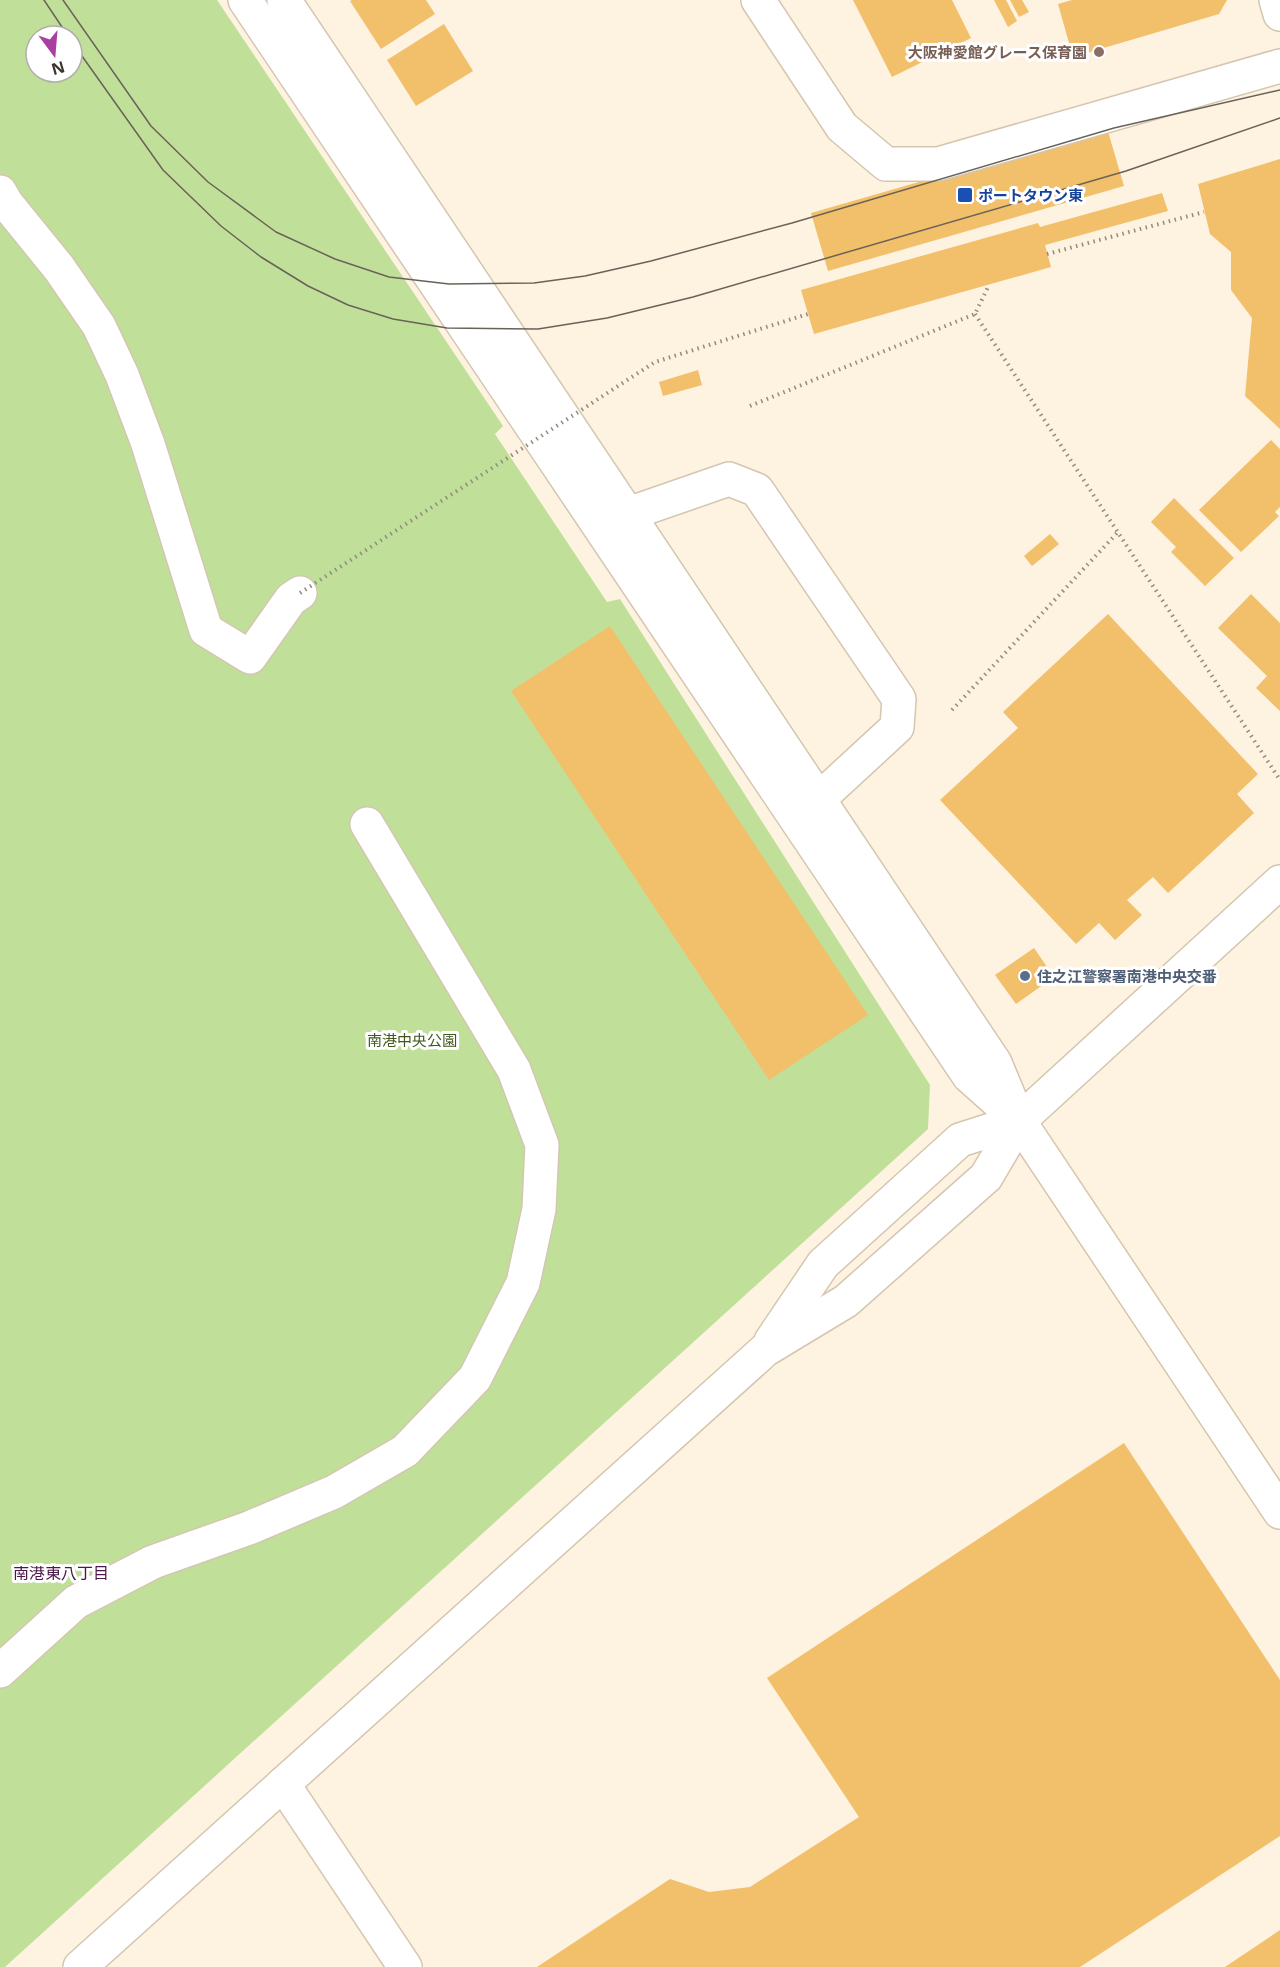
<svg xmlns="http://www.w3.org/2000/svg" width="1280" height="1967" font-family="'Open Sans','Noto Sans JP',sans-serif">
	<rect width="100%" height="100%" fill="#fef2e1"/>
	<path fill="#c0e099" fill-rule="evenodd" d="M0,0H217L503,426L495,434L607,602L620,599L930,1085L928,1129L5,1967H0ZM36,36H72V72H36Z"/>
	<g fill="#f2bf6b">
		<polygon points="352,0 426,0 435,14 381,49 350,1"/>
		<polygon points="853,0 952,0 971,38 892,77"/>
		<polygon points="994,0 1006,0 1017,21 1008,27"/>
		<polygon points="1010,0 1022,0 1029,12 1019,17"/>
		<polygon points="1072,0 1227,0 1219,14 1073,57 1058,4"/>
		<polygon points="444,24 473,71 416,106 387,60"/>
		<polygon points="1107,128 1124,186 828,271 811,213"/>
		<polygon points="1280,159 1280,429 1245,396 1252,318 1231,290 1231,252 1210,234 1198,184"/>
		<polygon points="1162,193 1168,211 1045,245 1051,267 814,334 801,290 1038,223 1040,227"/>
		<polygon points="698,370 702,385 663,396 659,382"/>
		<polygon points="1271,440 1280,449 1280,507 1275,512 1279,516 1241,552 1199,510"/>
		<polygon points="1174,498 1234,558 1205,586 1171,552 1176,547 1151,522"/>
		<polygon points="1050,534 1059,544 1032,566 1024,556"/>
		<polygon points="1251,594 1280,623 1280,711 1256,688 1267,676 1218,628"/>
		<polygon points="1108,614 1258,774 1237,794 1254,813 1168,893 1153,877 1127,900 1142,915 1115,940 1099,923 1076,944 940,800 1018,728 1003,712"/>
		<polygon points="610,626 868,1015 769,1080 511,691"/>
		<polygon points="1034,948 1054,977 1016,1004 995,975"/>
		<polygon points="1124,1443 1280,1680 1280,1836 1080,1967 537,1967 670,1879 709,1892 750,1887 859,1817 767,1678"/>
		<polygon points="1280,1930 1280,1967 1225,1967"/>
	</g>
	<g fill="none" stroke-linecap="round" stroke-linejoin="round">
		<defs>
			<g id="minor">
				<polyline points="245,0 969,1076 1014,1116"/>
				<polyline points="284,0 995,1063 1019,1121 1280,1512"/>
				<polyline points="758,0 842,127 886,164 938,164 1280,66"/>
				<polyline points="1276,0 1280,14"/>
				<polyline points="0,192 7,204 59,268 99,326 122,375 148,444 206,630 250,657 291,599 300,593"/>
				<polyline points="628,514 729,479 757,490 899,699 897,727 819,799"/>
				<polyline points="771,1341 823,1264 960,1140 1019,1121"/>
				<polyline points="0,1671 76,1602 153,1562 249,1528 334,1492 405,1451 475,1378 523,1283 539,1209 542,1145 514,1070 367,824"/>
				<polyline points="283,1784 405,1967"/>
				<polyline points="80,1967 765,1350 846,1301 986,1177 1019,1121 1280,882"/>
			</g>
		</defs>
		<use href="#minor" stroke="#d4c6b0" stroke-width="36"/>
		<g stroke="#948b7f" stroke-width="4" stroke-dasharray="1.5 4.5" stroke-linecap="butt">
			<polyline points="1047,254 1204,212"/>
			<polyline points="975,314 1280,780"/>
			<polyline points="750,406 975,314 989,285"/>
			<polyline points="952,710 1118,532"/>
		</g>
		<use href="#minor" stroke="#fff" stroke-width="33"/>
		<g stroke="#696258" stroke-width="1.5">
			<polyline points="44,0 68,36"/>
			<polyline points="63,0 151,126 208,182 276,232 335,259 389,277 449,284 534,283 585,276 651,261 792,223 1114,128 1280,90"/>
			<polyline points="72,42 163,170 221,226 261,257 308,286 348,305 393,319 447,328 538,329 607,318 693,297 1126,171 1280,118"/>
		</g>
		<polyline stroke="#948b7f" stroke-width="4" stroke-dasharray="1.5 4.5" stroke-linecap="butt" points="300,593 655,362 808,314"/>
	</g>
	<circle fill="#8d6e63" stroke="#fff" stroke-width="2" cx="1099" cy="52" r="6"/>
	<rect fill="#1a4fb4" stroke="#fff" stroke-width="2" x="957" y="187" width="16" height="16" rx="3"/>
	<circle fill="#5c6f8a" stroke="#fff" stroke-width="2" cx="1025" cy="976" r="6"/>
	<g text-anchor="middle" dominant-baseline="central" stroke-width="6" stroke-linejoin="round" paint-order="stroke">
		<g font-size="15" font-weight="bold" fill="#785e54" stroke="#fff" text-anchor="end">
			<text x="1087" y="52">大阪神愛館グレース保育園</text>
		</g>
		<g font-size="15" font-weight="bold" fill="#164399" stroke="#fff" text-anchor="start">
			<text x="978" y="195">ポートタウン東</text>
		</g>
		<g font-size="15" font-weight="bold" fill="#4e5e75" stroke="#fff" text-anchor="start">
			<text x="1037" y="976">住之江警察署南港中央交番</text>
		</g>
		<g font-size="15" fill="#40581d" stroke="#fff">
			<text x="412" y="1040">南港中央公園</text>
		</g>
		<g font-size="16" fill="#4b1847" stroke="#fff">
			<text x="61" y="1573">南港東八丁目</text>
		</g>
	</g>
	<g transform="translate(54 54) rotate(164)"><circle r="28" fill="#ffffff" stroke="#b1afab" stroke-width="1.5"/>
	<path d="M0-4.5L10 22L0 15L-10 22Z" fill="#a93fa0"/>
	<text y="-9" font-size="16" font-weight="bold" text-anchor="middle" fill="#3c362e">N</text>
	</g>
</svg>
